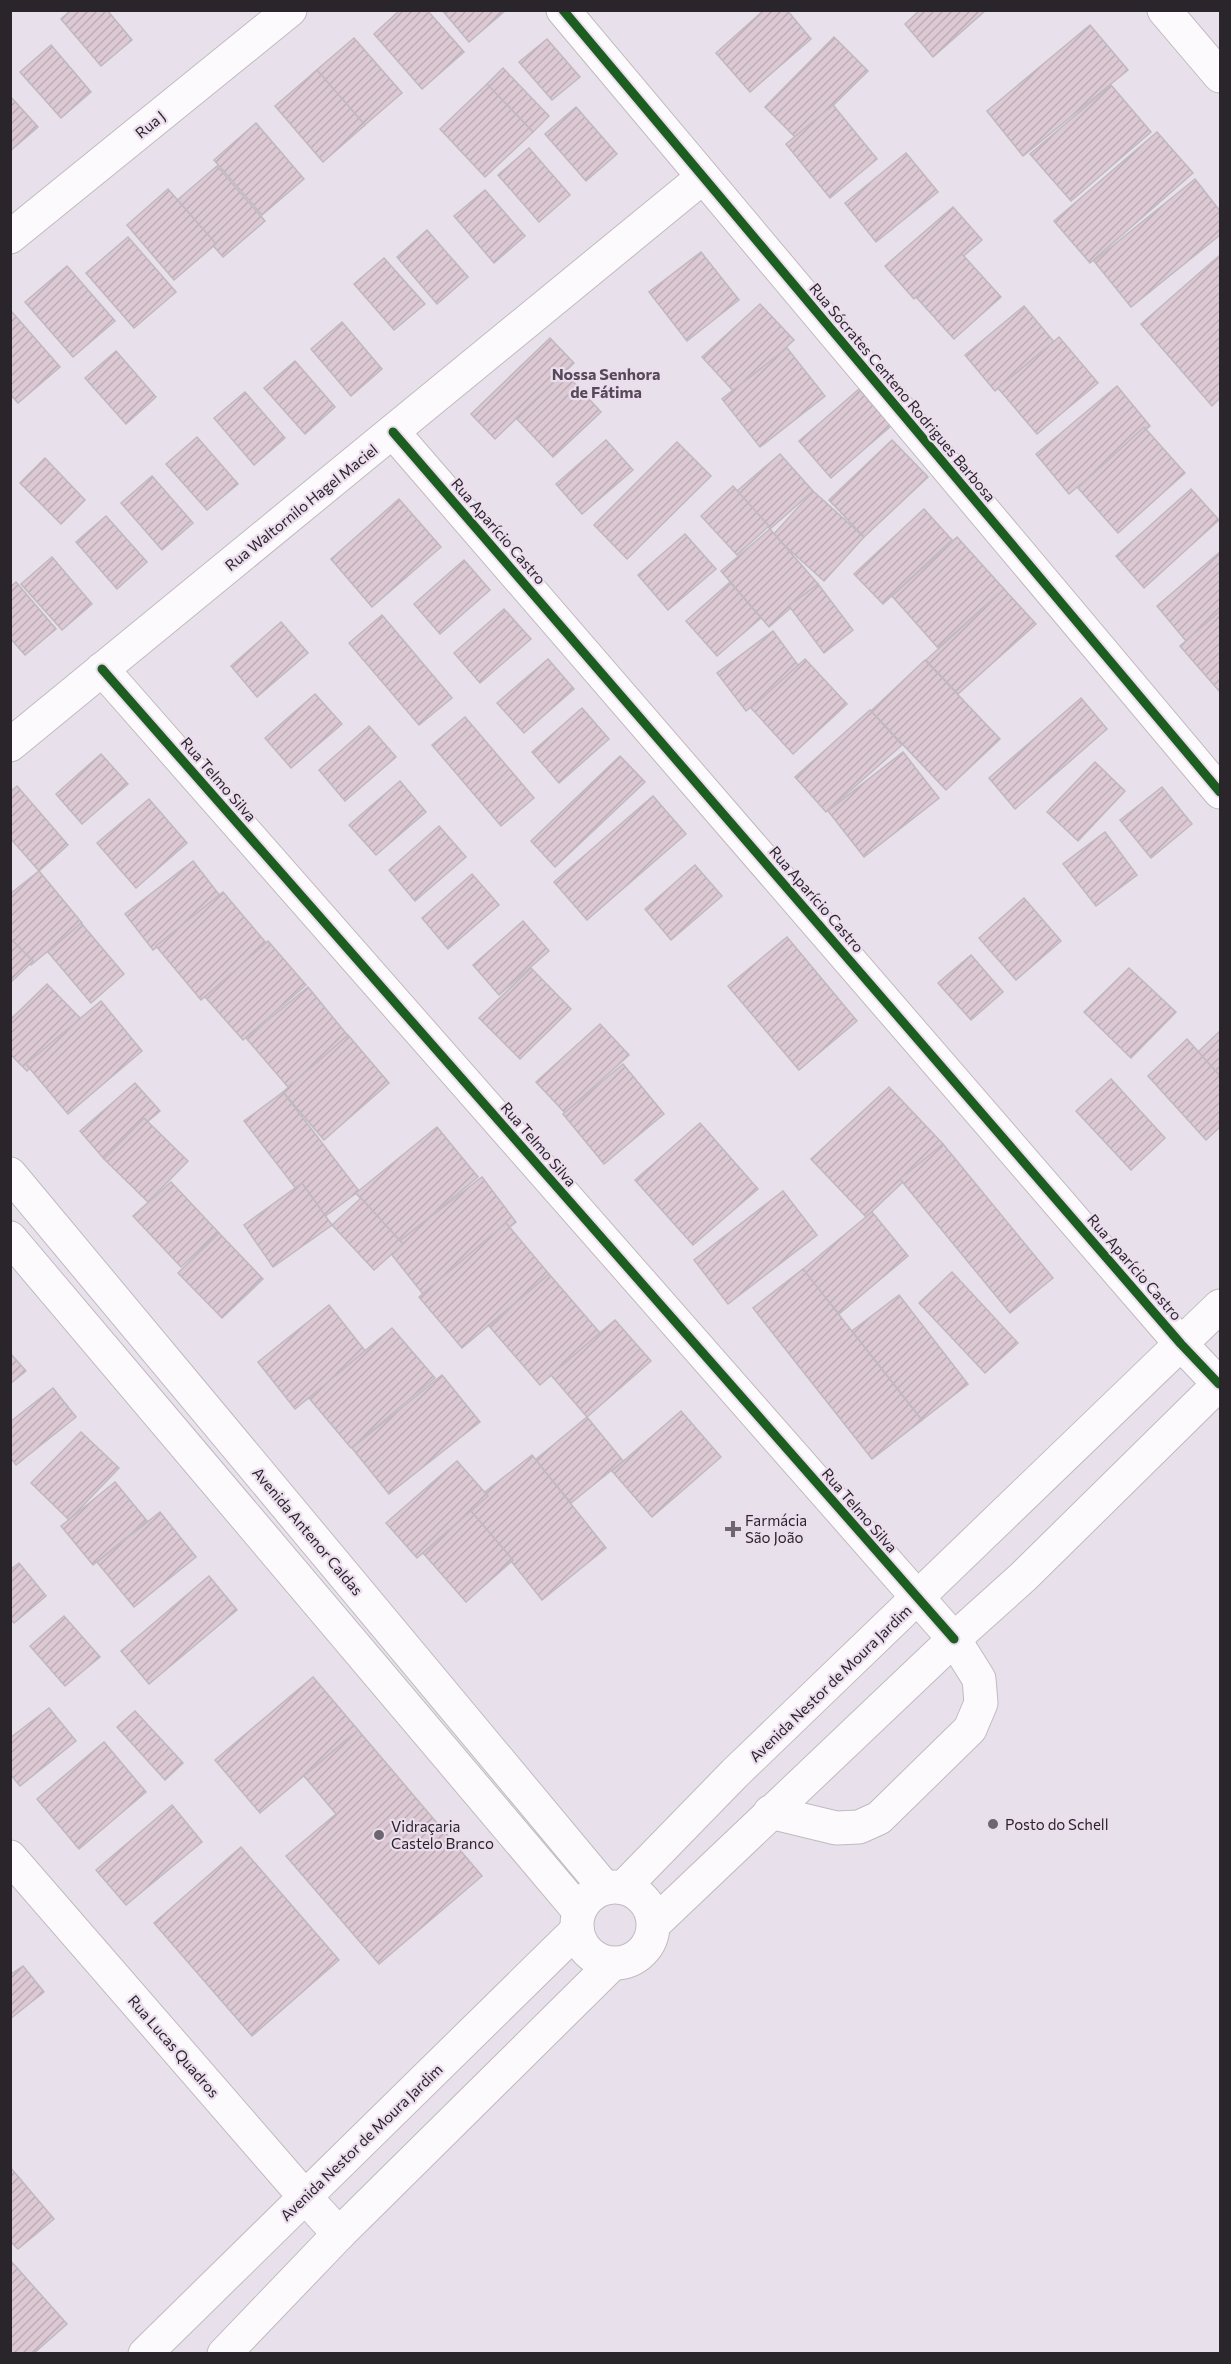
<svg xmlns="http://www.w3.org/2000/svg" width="1231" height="2364" font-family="Commissioner,sans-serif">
	<defs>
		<pattern id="building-hatch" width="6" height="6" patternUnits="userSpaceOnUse" patternTransform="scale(1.5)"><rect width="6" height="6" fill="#dcc9d4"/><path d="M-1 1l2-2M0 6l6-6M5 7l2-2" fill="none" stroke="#bdacb6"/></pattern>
	</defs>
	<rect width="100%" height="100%" fill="#e8e0ea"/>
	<g fill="url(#building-hatch)" stroke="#c0b9bf" stroke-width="1.5">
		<polygon points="71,10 107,10 132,40 101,66 61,19"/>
		<polygon points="400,10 427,10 464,52 422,89 374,34"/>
		<polygon points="442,10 506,10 469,42"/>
		<polygon points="764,10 787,10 811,39 750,92 716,53"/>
		<polygon points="920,10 986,10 933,57 905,24"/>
		<polygon points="1090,25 1128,70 1023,156 987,111"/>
		<polygon points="834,37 868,71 798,140 765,107"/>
		<polygon points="354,38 402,93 360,129 312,74"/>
		<polygon points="547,39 580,77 552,100 519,62"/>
		<polygon points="51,45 91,92 61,118 20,72"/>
		<polygon points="503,68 549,116 533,132 487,84"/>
		<polygon points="317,70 365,125 323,162 275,106"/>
		<polygon points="487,84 533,132 485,177 440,129"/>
		<polygon points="1111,85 1151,132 1071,201 1030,154"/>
		<polygon points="10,96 38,127 10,151"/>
		<polygon points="833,105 877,159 830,198 786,144"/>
		<polygon points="576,107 617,154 586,181 545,134"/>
		<polygon points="256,123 304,179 262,215 214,160"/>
		<polygon points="1157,132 1193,173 1090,263 1054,221"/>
		<polygon points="529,148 570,195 539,222 498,175"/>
		<polygon points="906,153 938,192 876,242 845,203"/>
		<polygon points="217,166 265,221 223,257 175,202"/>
		<polygon points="1195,179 1220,211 1220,235 1131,307 1094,261"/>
		<polygon points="168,189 216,244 174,280 127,225"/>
		<polygon points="485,190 525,236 494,263 454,216"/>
		<polygon points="953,207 982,240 914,299 885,266"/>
		<polygon points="427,230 468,277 437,304 397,257"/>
		<polygon points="128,237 176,292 134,328 86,273"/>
		<polygon points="701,252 739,300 687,341 649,292"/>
		<polygon points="962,254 1001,297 954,339 916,297"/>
		<polygon points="1220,255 1220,398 1212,406 1141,324"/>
		<polygon points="384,258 425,304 394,330 354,284"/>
		<polygon points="67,266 115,321 73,357 25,302"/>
		<polygon points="760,304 794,340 736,394 702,357"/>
		<polygon points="1024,306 1054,342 995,391 965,355"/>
		<polygon points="12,312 60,367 18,403 10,394 10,313"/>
		<polygon points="342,322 382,369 351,396 311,349"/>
		<polygon points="1059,337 1098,383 1037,434 998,388"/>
		<polygon points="550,338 574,363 495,439 471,414"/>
		<polygon points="787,348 825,396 760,447 722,399"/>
		<polygon points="116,351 156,397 126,424 85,378"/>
		<polygon points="295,361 335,407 305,434 264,388"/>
		<polygon points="564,372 601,412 553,457 516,418"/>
		<polygon points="1117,386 1150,426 1069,494 1036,454"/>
		<polygon points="859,389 891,426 831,478 799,441"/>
		<polygon points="245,392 285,438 254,465 214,418"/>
		<polygon points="1144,427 1185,473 1118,533 1078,488"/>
		<polygon points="197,437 238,484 207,510 166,464"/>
		<polygon points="606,440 633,470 582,514 556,484"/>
		<polygon points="892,440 928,477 864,537 829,500"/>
		<polygon points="677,442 711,476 627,559 594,525"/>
		<polygon points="780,454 813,491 770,529 737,491"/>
		<polygon points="45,458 85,500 61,524 20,483"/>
		<polygon points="152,476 193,523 162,550 121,503"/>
		<polygon points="733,486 769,526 737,555 701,516"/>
		<polygon points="1191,489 1219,520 1144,588 1116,556"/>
		<polygon points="813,491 864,537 824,581 773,535"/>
		<polygon points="399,499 441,547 372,607 331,559"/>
		<polygon points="924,509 952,540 883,604 854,574"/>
		<polygon points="106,516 147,562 117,589 76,542"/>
		<polygon points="770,529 818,584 769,627 721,571"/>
		<polygon points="685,534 716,569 668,610 638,575"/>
		<polygon points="957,537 1004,589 938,648 892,596"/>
		<polygon points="1220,552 1220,612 1186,641 1157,606"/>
		<polygon points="52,557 92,604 62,630 21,584"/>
		<polygon points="464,560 490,590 440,634 414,604"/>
		<polygon points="16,582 56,629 25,655 10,638 10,587"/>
		<polygon points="730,582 761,618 717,656 686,621"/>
		<polygon points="818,584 853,630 824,653 789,606"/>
		<polygon points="1004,589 1036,624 958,694 926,660"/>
		<polygon points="504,609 531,639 480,683 454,653"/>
		<polygon points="1220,611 1220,692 1180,646"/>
		<polygon points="382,615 452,698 419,725 349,643"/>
		<polygon points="281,622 308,653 257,697 231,666"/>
		<polygon points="773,631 801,669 746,711 717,673"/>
		<polygon points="548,659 574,689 524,733 497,703"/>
		<polygon points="805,659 847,704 793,754 751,708"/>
		<polygon points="925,660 1000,739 946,790 871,711"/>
		<polygon points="315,694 342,724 291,768 265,738"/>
		<polygon points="1081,698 1107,729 1015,809 989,778"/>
		<polygon points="582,708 609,739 559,783 532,752"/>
		<polygon points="870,710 902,745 826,812 795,777"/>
		<polygon points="465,717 534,798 501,826 432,745"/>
		<polygon points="369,726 396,757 345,801 319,770"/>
		<polygon points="903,752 939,798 864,857 828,811"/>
		<polygon points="101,754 128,784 82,824 56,794"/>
		<polygon points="620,756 645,782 555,867 531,841"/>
		<polygon points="1095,762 1125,791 1078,841 1047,812"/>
		<polygon points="400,781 426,812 376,855 349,825"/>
		<polygon points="17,786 68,845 39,871 10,838 10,792"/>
		<polygon points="1162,787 1192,824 1151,858 1120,820"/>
		<polygon points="653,796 686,834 587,920 554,882"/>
		<polygon points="149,799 187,843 136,888 97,843"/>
		<polygon points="439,826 466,857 415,901 389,870"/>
		<polygon points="1105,832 1137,875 1096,906 1063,864"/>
		<polygon points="193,861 221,897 153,950 125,914"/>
		<polygon points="695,865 722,896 671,940 645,909"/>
		<polygon points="39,871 82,923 31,965 10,940 10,894"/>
		<polygon points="472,874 499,905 448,949 422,918"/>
		<polygon points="223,892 267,944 201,1000 156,946"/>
		<polygon points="1024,898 1061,941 1016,980 979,938"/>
		<polygon points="523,921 549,951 499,995 473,965"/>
		<polygon points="81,923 124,974 91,1003 48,952"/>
		<polygon points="787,937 857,1021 799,1070 728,986"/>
		<polygon points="10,938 33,961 10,983"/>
		<polygon points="268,941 306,985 243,1040 205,997"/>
		<polygon points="971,955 1003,992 971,1020 938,983"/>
		<polygon points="531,968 571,1009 520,1059 479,1018"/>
		<polygon points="1129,968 1176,1012 1131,1058 1084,1012"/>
		<polygon points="47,984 81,1019 27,1071 10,1054 10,1020"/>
		<polygon points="308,987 349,1037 288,1087 246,1038"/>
		<polygon points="101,1001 142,1051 68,1114 26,1064"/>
		<polygon points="600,1024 629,1055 565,1113 536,1082"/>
		<polygon points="1220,1031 1220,1076 1198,1052"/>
		<polygon points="348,1035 389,1083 324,1140 283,1092"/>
		<polygon points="1187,1039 1220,1076 1220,1127 1206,1140 1148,1076"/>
		<polygon points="623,1064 664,1114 604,1164 563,1114"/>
		<polygon points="1111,1079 1165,1138 1131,1170 1076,1111"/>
		<polygon points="135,1083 160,1111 104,1159 80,1131"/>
		<polygon points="889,1087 943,1144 866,1217 811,1159"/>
		<polygon points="283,1092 359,1191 320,1220 244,1121"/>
		<polygon points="144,1118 188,1161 148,1202 104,1159"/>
		<polygon points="700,1123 758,1189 693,1245 635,1180"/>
		<polygon points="437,1127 478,1177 398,1243 356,1193"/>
		<polygon points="943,1144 1053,1278 1010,1313 900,1179"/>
		<polygon points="482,1177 516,1222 423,1294 388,1250"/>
		<polygon points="171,1182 219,1233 181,1267 133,1216"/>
		<polygon points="302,1183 332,1225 273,1267 244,1225"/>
		<polygon points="783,1191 817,1235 728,1304 694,1260"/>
		<polygon points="361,1198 403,1244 374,1270 332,1225"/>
		<polygon points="872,1212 908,1256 839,1314 802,1270"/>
		<polygon points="506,1223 549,1274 462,1348 419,1297"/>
		<polygon points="219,1233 263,1279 222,1318 178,1273"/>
		<polygon points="803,1269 922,1420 872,1459 753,1308"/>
		<polygon points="952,1272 1018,1343 985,1373 919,1303"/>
		<polygon points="549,1274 600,1333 540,1385 489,1326"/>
		<polygon points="899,1295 968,1384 922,1420 852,1331"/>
		<polygon points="329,1305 366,1352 295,1409 258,1362"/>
		<polygon points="615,1320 651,1361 587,1417 551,1375"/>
		<polygon points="392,1328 435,1378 351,1448 309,1398"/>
		<polygon points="10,1353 26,1371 10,1384"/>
		<polygon points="442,1375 480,1422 389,1494 352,1448"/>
		<polygon points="53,1388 76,1417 16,1465 10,1457 10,1422"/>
		<polygon points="681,1411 721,1457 652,1517 612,1471"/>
		<polygon points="587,1417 623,1461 571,1503 535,1460"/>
		<polygon points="81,1432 119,1468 69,1520 31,1483"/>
		<polygon points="532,1455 606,1548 542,1600 467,1506"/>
		<polygon points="457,1461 488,1496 417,1558 386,1523"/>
		<polygon points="115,1482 147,1521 93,1565 61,1526"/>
		<polygon points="471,1511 513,1560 466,1602 423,1553"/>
		<polygon points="160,1512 196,1557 134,1607 97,1562"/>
		<polygon points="19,1563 46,1596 14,1623 10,1619 10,1570"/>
		<polygon points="209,1576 237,1610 149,1684 121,1651"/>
		<polygon points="64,1616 100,1657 65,1686 30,1646"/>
		<polygon points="313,1677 358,1730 260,1813 215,1760"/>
		<polygon points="49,1708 76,1741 20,1786 10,1774 10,1738"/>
		<polygon points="135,1711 183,1763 165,1780 117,1727"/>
		<polygon points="358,1730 482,1876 379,1964 286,1856 336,1814 304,1776"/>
		<polygon points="104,1742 146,1792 79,1849 37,1799"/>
		<polygon points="172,1805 202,1842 126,1905 96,1870"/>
		<polygon points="241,1847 339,1960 252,2036 154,1923"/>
		<polygon points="23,1966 44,1992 10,2019 10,1975"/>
		<polygon points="10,2167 54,2219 18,2249 10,2241"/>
		<polygon points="10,2260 67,2324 33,2354 10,2353"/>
	</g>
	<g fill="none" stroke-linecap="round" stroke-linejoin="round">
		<defs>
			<g id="minor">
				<polyline points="563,10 1220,792"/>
				<polyline points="1164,10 1220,76"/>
				<polyline points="10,237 290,10"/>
				<polyline points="393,432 1181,1344 1219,1384"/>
				<polyline points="102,669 954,1639 979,1679 981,1703 970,1729 879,1818 859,1827 836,1828 770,1812"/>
				<polyline points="10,745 703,177"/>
				<polyline points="10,1174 605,1888"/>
				<polyline points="10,1238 579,1911"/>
				<polyline points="10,1857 305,2197 339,2234"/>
			</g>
			<g id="major">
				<circle cx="615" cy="1925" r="38"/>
				<polyline points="624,1887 735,1773 1220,1306"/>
				<polyline points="654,1924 954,1639 1023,1577 1220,1383"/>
				<polyline points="145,2354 577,1930"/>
				<polyline points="224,2354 339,2234 612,1964"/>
			</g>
		</defs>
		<use href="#minor" stroke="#c0bac1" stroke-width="35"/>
		<use href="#major" stroke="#c0bac1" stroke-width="35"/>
		<use href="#minor" stroke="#fcfafc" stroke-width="33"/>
		<use href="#major" stroke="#fcfafc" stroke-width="33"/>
		<defs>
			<g id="cycleway">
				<polyline points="563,10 1220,792"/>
				<polyline points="393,432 1181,1344 1219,1384"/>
				<polyline points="102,669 954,1639"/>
			</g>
		</defs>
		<use href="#cycleway" stroke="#ebdded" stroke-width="13"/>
		<use href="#cycleway" stroke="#1b5e20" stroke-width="9"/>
	</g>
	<g fill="#6c666e" stroke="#ebdded" stroke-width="2">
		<path d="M730 1520h6v6h6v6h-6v6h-6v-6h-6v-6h6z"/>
		<circle cx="993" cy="1824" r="6"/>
		<circle cx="379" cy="1835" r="6"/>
	</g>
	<g text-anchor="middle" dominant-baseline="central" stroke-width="4.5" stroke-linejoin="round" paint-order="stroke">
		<g font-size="15" fill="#2a252b" stroke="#ebdded">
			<text transform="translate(150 124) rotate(-39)">Rua J</text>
			<text transform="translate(903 392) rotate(50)">Rua Sócrates Centeno Rodrigues Barbosa</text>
			<text transform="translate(301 507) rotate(-39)">Rua Waltornilo Hagel Maciel</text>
			<text transform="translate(499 531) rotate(49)">Rua Aparício Castro</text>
			<text transform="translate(219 779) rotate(49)">Rua Telmo Silva</text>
			<text transform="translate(817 899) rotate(49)">Rua Aparício Castro</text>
			<text transform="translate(539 1144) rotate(49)">Rua Telmo Silva</text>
			<text transform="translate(1135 1267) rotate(49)">Rua Aparício Castro</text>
			<text transform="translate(860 1510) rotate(49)">Rua Telmo Silva</text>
			<text transform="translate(308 1531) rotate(50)">Avenida Antenor Caldas</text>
			<text transform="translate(830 1683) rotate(-44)">Avenida Nestor de Moura Jardim</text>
			<text transform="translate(174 2046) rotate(49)">Rua Lucas Quadros</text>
			<text transform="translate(361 2142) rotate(-44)">Avenida Nestor de Moura Jardim</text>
		</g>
		<g font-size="15" fill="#2a252b" stroke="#ebdded" text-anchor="start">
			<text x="745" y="1520">Farmácia<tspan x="745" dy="17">São João</tspan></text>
			<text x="1005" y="1824">Posto do Schell</text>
			<text x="391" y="1826">Vidraçaria<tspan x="391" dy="17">Castelo Branco</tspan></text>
		</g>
		<g font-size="16" font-weight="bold" fill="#564a58" stroke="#ebdded">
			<text x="606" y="373">Nossa Senhora<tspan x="606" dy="18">de Fátima</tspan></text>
		</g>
	</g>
	<rect width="1231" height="2364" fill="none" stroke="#2a252b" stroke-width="24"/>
</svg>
